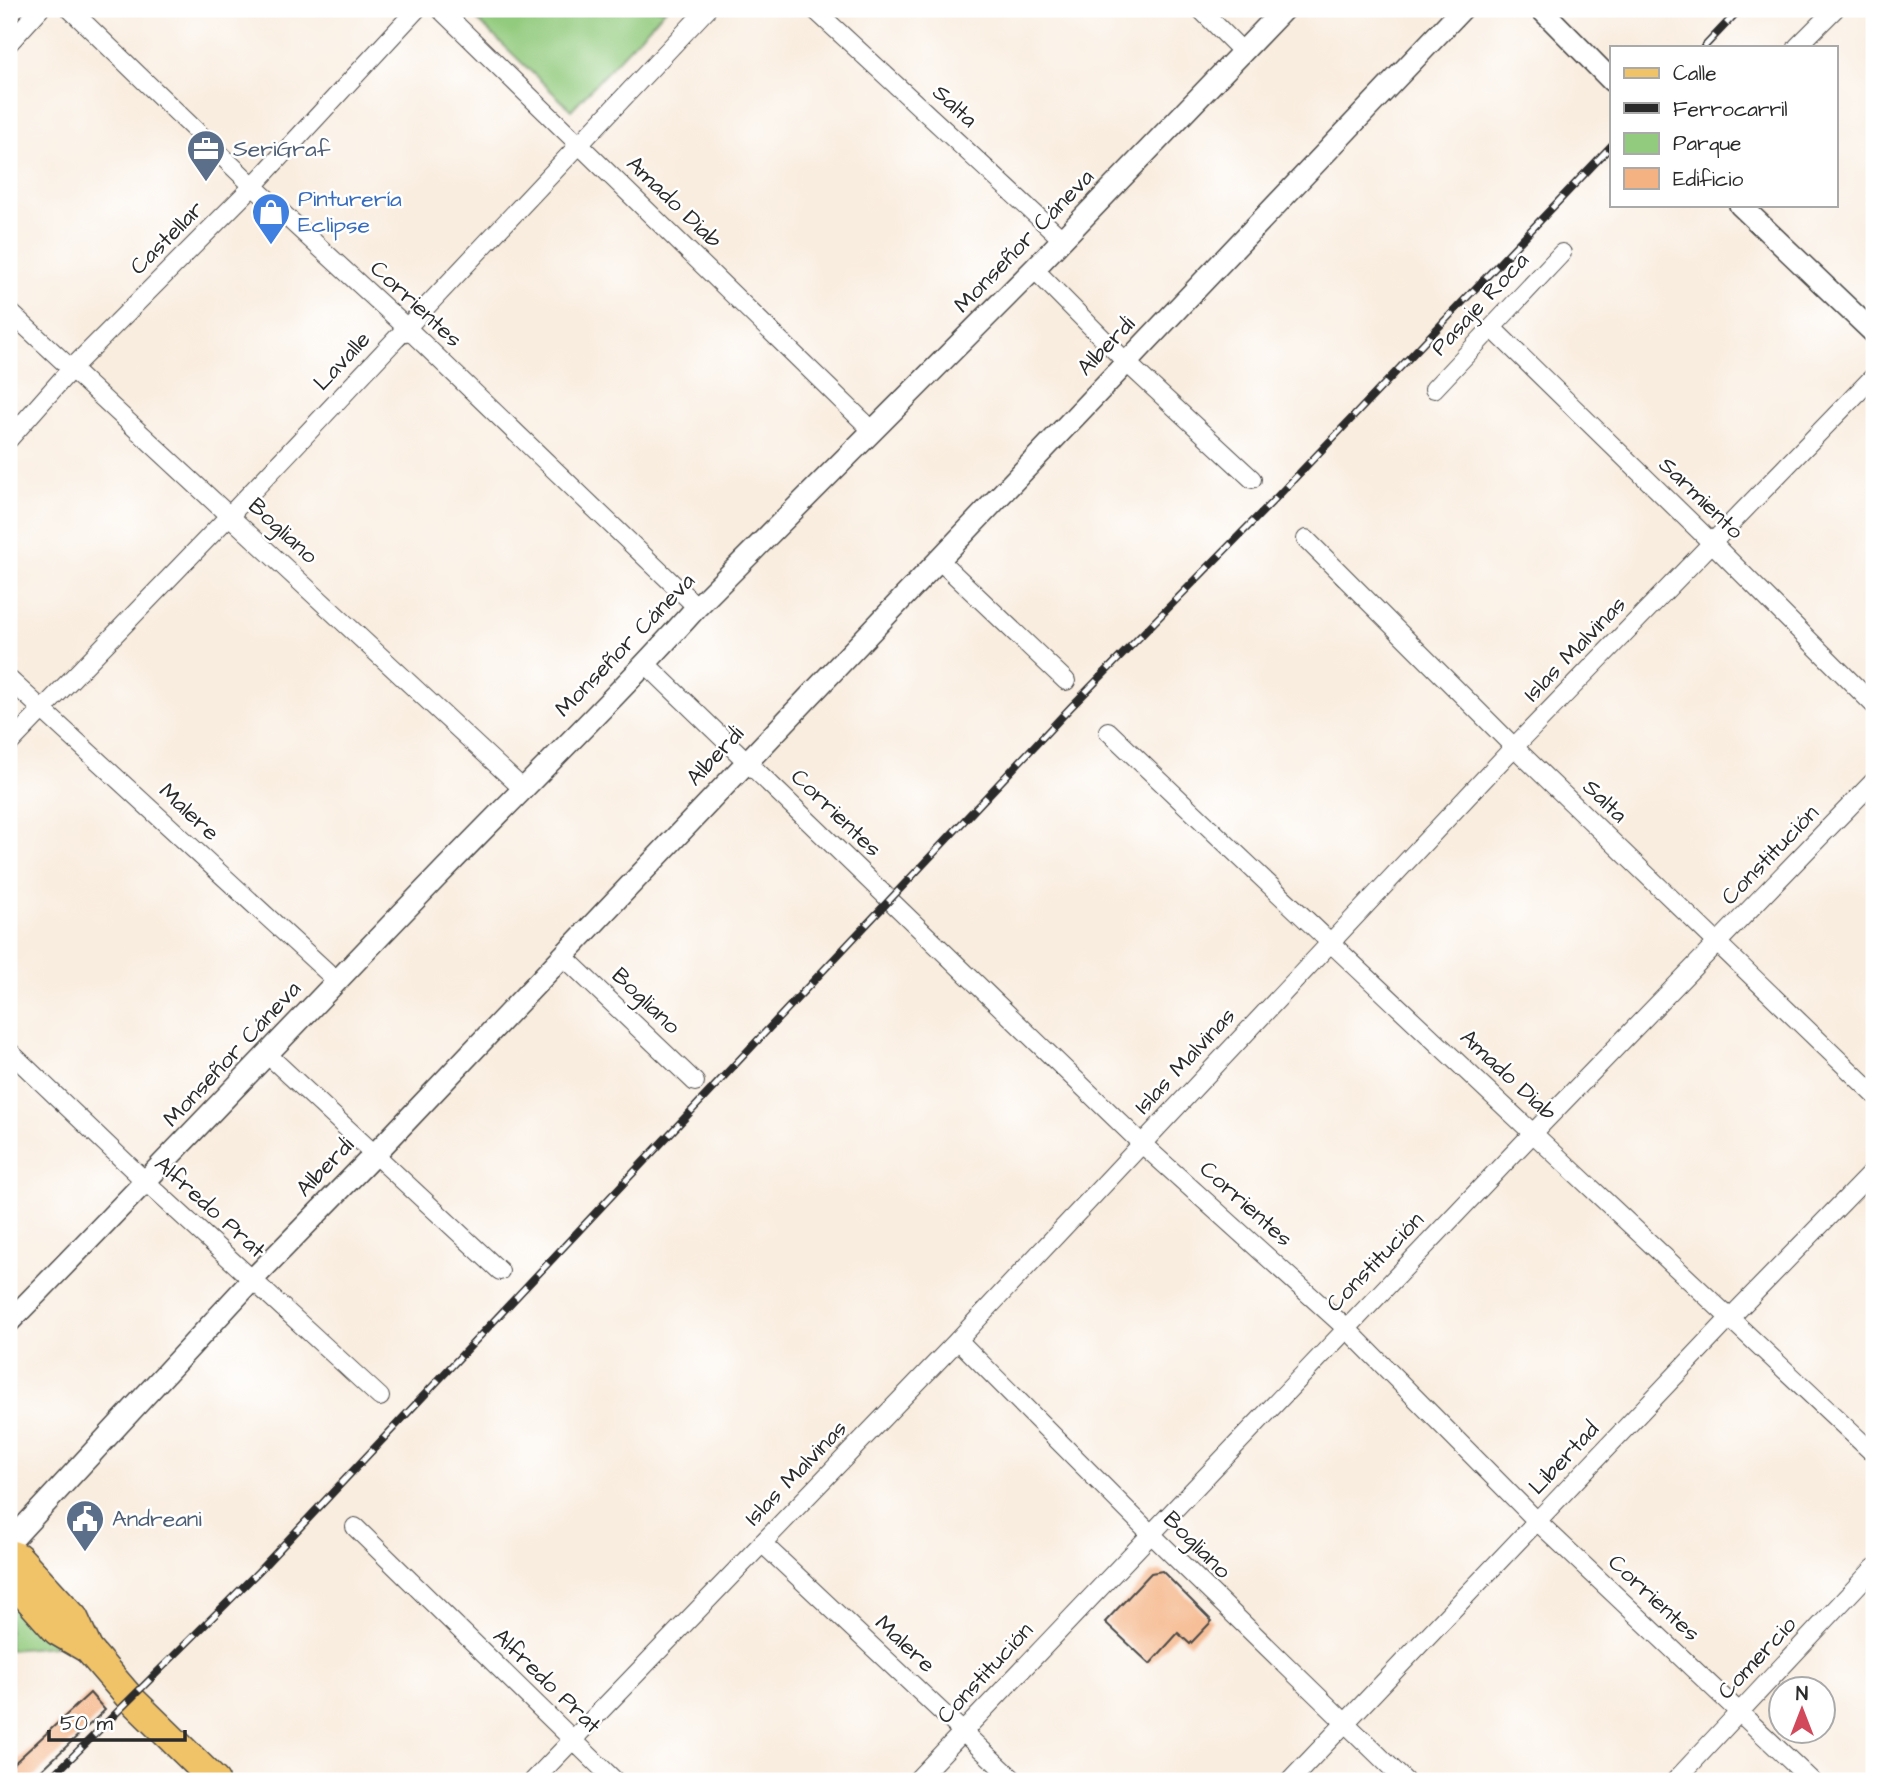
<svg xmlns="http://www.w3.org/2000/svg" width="1883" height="1790" font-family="'Architects Daughter',sans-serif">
	<rect width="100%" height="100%" fill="#fff"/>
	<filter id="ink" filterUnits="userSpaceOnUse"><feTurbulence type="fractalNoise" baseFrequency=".0143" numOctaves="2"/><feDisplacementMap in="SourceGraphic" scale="14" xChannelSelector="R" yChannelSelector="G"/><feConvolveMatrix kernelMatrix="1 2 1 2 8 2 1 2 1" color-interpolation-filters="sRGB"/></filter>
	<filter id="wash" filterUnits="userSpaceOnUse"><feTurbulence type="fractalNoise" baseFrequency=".00686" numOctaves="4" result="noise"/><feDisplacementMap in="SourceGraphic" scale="28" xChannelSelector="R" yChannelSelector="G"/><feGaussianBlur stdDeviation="1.57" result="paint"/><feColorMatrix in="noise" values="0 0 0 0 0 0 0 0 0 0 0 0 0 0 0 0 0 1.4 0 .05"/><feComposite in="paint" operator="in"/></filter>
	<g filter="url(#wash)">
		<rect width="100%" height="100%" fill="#f9eddf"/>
		<g fill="#93cb7e" stroke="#5f7b54" stroke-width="2">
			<polygon points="466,9 666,9 571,110"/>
			<polygon points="9,1593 52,1640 55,1646 9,1650"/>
		</g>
		<g id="blocks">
			<g fill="#f4b181">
				<polygon points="1162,1571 1212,1621 1190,1644 1178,1633 1150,1664 1105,1622 1151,1573"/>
				<polygon points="90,1693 105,1710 30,1781 9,1781 9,1768"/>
			</g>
		</g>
	</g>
	<g filter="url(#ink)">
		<use href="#blocks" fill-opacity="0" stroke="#4a4846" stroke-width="2"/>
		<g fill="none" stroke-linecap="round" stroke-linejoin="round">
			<defs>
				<g id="minor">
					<polyline points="70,9 253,186 407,328 697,607"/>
					<polyline points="440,9 873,431"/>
					<polyline points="814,9 1063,240"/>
					<polyline points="1200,9 1242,51"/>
					<polyline points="9,43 40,9"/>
					<polyline points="1797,47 1835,9"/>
					<polyline points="1034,269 1127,363 1252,479"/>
					<polyline points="9,311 522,788"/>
					<polyline points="1492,328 1711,542 1874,705"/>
					<polyline points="1434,389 1562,253"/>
					<polyline points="9,439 72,368 253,186 417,9"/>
					<polyline points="1306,539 1514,747 1874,1094"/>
					<polyline points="938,559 1066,681"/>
					<polyline points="646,664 1141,1143 1346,1328 1538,1522 1812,1781"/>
					<polyline points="9,679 337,981"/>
					<path d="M1108,731C1361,974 1619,1213 1874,1454"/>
					<polyline points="9,744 230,515 707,9"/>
					<polyline points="562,955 695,1082"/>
					<polyline points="9,1051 146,1182 380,1397"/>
					<polyline points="268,1055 500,1271"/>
					<polyline points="958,1340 1150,1533 1405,1781"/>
					<polyline points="355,1527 615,1781"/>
					<polyline points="762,1543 1015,1781"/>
					<polyline points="533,1781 958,1340 1514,747 1874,376"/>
					<polyline points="916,1781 1534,1132 1874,781"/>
					<polyline points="1290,1781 1730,1318 1874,1170"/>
					<polyline points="1675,1781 1874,1568"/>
				</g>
				<g id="tertiary">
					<polyline points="1541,9 1612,81"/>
					<polyline points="1740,205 1874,333"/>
					<path d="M9,1322C153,1175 294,1025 437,877C524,787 614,700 697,607L1034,269L1284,9"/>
					<polyline points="9,1543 253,1279 374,1155 1462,9"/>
				</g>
				<g id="primary">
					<polyline points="9,1554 18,1557 74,1618 88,1649 130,1698 215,1781"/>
					<polyline points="9,1577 57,1631 88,1649"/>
				</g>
			</defs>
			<use href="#minor" stroke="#4a4846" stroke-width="20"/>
			<use href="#tertiary" stroke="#4a4846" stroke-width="24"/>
			<use href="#primary" stroke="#4a4846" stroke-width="31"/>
			<use href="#minor" stroke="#fff" stroke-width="18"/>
			<use href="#tertiary" stroke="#fff" stroke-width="21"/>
			<use href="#primary" stroke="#f0c369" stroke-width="28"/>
			<defs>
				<g id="rail">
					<polyline points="1704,47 1740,9"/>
					<polyline points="48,1781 258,1572 1071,707 1274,500 1612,145"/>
				</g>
			</defs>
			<use href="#rail" stroke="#2b2b2b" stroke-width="8"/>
			<use href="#rail" stroke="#fff" stroke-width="5" stroke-dasharray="16" stroke-linecap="butt"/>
		</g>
	</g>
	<defs>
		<symbol id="office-pin" viewBox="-11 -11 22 30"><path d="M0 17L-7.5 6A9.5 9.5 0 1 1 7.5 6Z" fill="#5c6f8a" stroke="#fff"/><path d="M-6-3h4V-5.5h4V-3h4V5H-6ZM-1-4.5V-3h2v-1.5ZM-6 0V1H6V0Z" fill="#fff"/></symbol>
		<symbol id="shop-pin" viewBox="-11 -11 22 30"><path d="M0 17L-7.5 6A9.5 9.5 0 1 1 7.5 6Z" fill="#3f7fe0" stroke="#fff"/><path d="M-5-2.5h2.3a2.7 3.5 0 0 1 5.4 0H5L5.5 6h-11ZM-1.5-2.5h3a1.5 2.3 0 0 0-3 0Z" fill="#fff"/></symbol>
		<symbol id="civic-pin" viewBox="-11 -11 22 30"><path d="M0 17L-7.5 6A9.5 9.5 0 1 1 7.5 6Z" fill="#5c6f8a" stroke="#fff"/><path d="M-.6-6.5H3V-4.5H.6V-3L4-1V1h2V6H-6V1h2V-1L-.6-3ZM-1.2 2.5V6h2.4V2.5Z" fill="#fff"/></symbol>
	</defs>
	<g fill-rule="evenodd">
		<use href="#office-pin" x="184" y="127" width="44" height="60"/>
		<use href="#shop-pin" x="249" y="190" width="44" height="60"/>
		<use href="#civic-pin" x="63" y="1497" width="44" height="60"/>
	</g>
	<g text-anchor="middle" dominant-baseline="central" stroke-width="5" stroke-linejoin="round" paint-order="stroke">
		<g font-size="23" fill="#2b2b2b" stroke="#fff">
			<text transform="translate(955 106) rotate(43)">Salta</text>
			<text transform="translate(674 202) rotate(44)">Amado Diab</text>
			<text transform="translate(167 238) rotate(-45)">Castellar</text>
			<text transform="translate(1024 241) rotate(-46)">Monseñor Cáneva</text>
			<text transform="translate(416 304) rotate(43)">Corrientes</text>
			<text transform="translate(1480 304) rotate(-47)">Pasaje Roca</text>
			<text transform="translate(1106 346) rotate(-46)">Alberdi</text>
			<text transform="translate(342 361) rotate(-47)">Lavalle</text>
			<text transform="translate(1701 498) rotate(44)">Sarmiento</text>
			<text transform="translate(283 531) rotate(43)">Bogliano</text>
			<text transform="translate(625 645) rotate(-46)">Monseñor Cáneva</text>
			<text transform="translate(1575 649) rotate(-46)">Islas Malvinas</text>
			<text transform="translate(715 756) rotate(-47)">Alberdi</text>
			<text transform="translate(1605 801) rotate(44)">Salta</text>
			<text transform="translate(189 812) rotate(43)">Malere</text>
			<text transform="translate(836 813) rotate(44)">Corrientes</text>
			<text transform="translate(1770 855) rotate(-46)">Constitución</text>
			<text transform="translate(646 1001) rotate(44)">Bogliano</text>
			<text transform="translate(232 1054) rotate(-47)">Monseñor Cáneva</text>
			<text transform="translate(1185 1061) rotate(-47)">Islas Malvinas</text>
			<text transform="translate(1508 1075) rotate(43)">Amado Diab</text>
			<text transform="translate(325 1167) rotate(-46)">Alberdi</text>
			<text transform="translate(1246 1204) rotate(42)">Corrientes</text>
			<text transform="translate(210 1207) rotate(42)">Alfredo Prat</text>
			<text transform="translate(1375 1262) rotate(-46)">Constitución</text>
			<text transform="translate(1564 1458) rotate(-47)">Libertad</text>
			<text transform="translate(796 1473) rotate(-46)">Islas Malvinas</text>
			<text transform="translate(1197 1545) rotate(45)">Bogliano</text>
			<text transform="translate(1654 1598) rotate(43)">Corrientes</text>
			<text transform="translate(905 1644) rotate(43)">Malere</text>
			<text transform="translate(1757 1658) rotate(-47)">Comercio</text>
			<text transform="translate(985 1673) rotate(-47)">Constitución</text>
			<text transform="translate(547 1681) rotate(44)">Alfredo Prat</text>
		</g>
		<g font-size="23" fill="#4e5e75" stroke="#fff" text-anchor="start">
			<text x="233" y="149">SeriGraf</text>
			<text x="112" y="1519">Andreani</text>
		</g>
		<g font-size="23" fill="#366cbe" stroke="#fff" text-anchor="start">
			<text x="298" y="199">Pinturería<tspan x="298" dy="26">Eclipse</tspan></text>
		</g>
	</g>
	<rect width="1883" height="1790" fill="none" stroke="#fff" stroke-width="35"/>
	<rect x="1610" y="46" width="228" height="161" fill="#ffffff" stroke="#aaaaaa" stroke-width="2"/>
	<rect x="1624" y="68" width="35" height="10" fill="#f0c369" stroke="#aaaaaa" stroke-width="2"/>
	<text x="1673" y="80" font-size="21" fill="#2b2b2b">Calle</text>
	<rect x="1624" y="103" width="35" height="10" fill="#2b2b2b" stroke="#aaaaaa" stroke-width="2"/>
	<text x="1673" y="116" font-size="21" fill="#2b2b2b">Ferrocarril</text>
	<rect x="1624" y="133" width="35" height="21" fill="#93cb7e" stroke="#aaaaaa" stroke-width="2"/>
	<text x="1673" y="150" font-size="21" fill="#2b2b2b">Parque</text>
	<rect x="1624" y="168" width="35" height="21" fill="#f4b181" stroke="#aaaaaa" stroke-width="2"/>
	<text x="1673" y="186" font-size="21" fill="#2b2b2b">Edificio</text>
	<g transform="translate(1802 1710)"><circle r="33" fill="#ffffff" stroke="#aaaaaa" stroke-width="2"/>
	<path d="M0-5L12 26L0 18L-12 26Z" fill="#d1495b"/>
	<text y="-10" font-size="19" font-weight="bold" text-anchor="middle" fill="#2b2b2b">N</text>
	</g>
	<path d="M49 1730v10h136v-10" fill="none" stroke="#2b2b2b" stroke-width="3.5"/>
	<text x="60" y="1730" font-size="21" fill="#2b2b2b" stroke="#ffffff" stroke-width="5" paint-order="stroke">50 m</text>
</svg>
